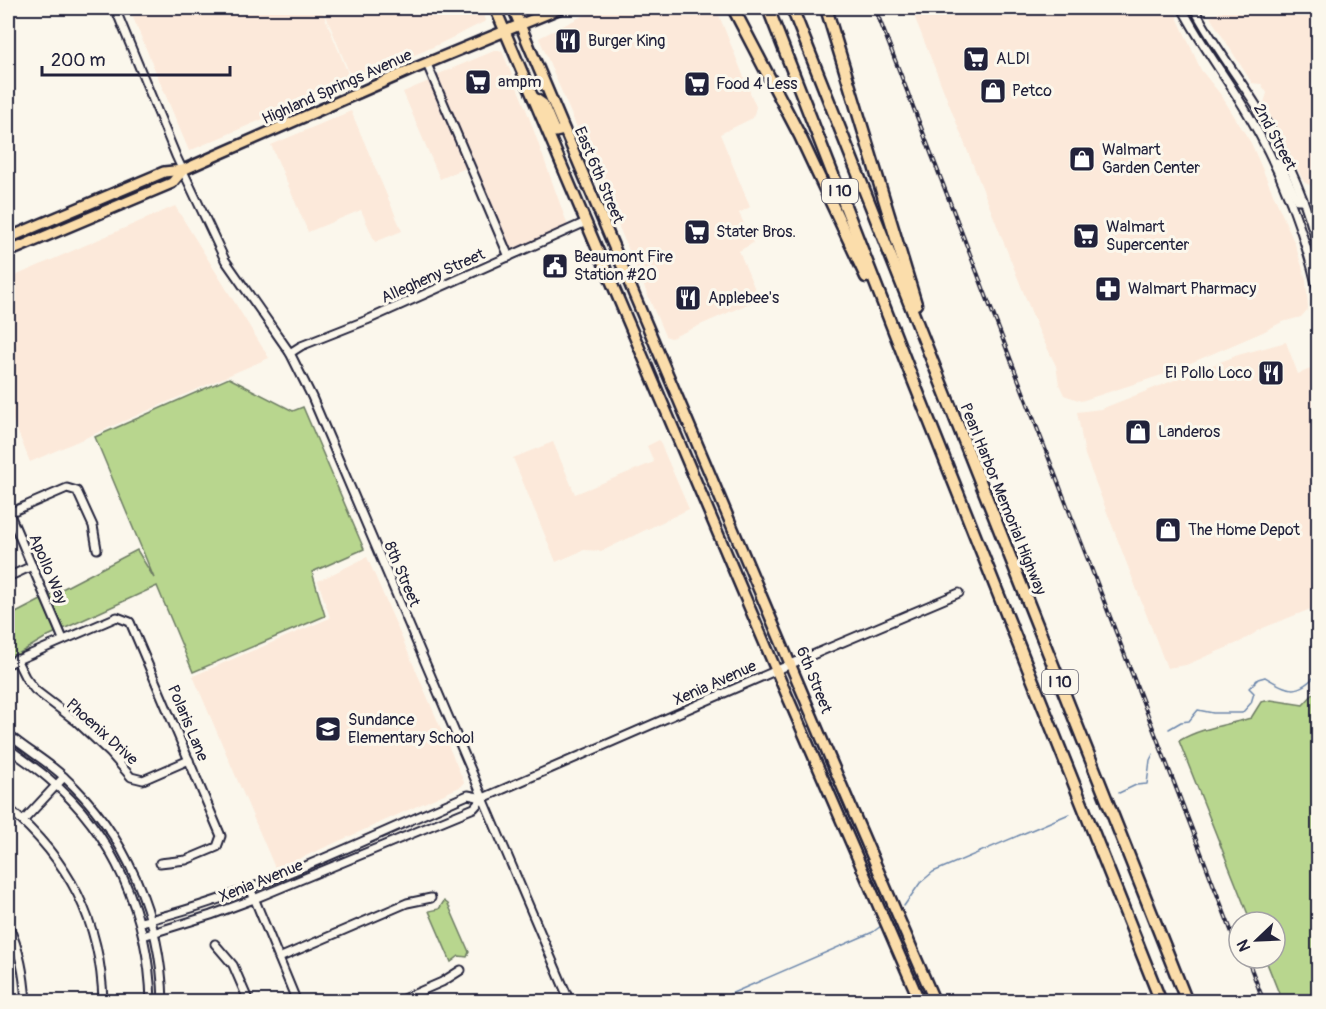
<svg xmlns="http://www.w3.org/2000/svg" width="1326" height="1009" font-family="Pangolin,sans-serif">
	<rect width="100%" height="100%" fill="#fbf7ec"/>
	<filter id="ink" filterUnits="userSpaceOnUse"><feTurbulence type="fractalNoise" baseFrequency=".0167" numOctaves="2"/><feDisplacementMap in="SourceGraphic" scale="12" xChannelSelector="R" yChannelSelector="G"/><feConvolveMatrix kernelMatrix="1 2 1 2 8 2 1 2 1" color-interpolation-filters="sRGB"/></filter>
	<g filter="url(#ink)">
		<g fill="#fce9da">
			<polygon points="129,8 321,8 351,81 189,151"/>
			<polygon points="323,8 481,8 486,21 433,47 353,82"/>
			<polygon points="598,8 716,8 756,107 753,118 720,134 750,207 739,213 753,243 739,251 759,299 671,338 665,336 539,38"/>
			<polygon points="911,8 1173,8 1201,70 1221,95 1251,143 1295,244 1306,279 1308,309 1301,317 1282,322 1263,332 1165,374 1081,401 1064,395 1059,384 1056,366 1038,329"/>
			<polygon points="1230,8 1318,8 1318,197 1315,188 1304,182 1264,103 1267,93 1261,84 1252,83 1210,17"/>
			<polygon points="494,51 502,51 526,109 568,226 510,251 434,76"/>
			<polygon points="429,81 468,167 440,179 403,92"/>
			<polygon points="351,111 402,231 375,242 361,210 308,232 271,145"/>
			<polygon points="175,206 269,358 30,462 8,407 8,279"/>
			<polygon points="1286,342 1298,374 1318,366 1318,606 1263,628 1240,642 1186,665 1167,668 1085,455 1077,412 1101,409 1238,355"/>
			<polygon points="659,440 689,509 602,551 584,550 556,562 513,458 553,442 575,494 654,462 647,446"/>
			<polygon points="367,557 464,782 462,786 281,867 275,868 193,676 330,618 318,581"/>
		</g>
		<g fill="#b8d68e" stroke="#6d7c64" stroke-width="1.5">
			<polygon points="229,378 293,411 303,407 364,549 312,572 325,616 193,672 157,586 48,636 8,660 8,619 14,614 137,550 154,578 95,437"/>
			<path d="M1318,689V1001H1282L1265,958H1275V922H1251L1179,741C1200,728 1227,725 1251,718L1261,702L1271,700L1303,705Z"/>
			<polygon points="444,901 448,904 469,952 467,957 459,956 451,962 429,911 439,909"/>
		</g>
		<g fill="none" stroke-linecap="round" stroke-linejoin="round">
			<g stroke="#6c87ac" stroke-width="1.5">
				<path d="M1169,729L1181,722L1189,721L1198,710L1213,713H1242L1251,703L1254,693L1249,688L1258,679L1265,677C1289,691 1297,696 1318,673"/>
				<polyline points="1119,793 1136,785 1147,784 1150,760 1153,754"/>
				<polyline points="904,906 920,883 933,872 1069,814"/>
				<polyline points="712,1002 873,932 881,926"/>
			</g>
			<defs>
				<g id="minor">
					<polyline points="115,8 176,156 225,260 290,353 312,397 570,1002"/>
					<path d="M1182,8C1202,47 1230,82 1252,121C1283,175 1304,231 1318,292"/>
					<path d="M1194,8C1213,45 1239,77 1261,113C1286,155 1307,202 1318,249"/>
					<polyline points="427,64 509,257"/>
					<polyline points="1277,162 1283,170 1297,200 1303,200"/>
					<polyline points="290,353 301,346 367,320 586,222"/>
					<polyline points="8,510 63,639"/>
					<polyline points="9,513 67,488 77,491 93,526 97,549"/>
					<polyline points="8,577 32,566"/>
					<polyline points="16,659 25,677 35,690 77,722 110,753 131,777 143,780 189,760"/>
					<polyline points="8,664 117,617 130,622 221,836 217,847 186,860 160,863"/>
					<path d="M8,734C25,749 46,760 63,776C126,833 161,917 163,1002"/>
					<path d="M8,748C21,758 35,767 48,778C114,833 149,917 151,1002"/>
					<path d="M8,808C69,860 101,921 103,1002"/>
					<polyline points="23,821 64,777"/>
					<polyline points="250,888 297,1002"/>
					<path d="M141,922C254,895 361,841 468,795L483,798"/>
					<path d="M8,925C20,950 24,974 26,1002"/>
					<polyline points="143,936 211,915 254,899 474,808 483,798 791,664 959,593"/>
					<polyline points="215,944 233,965 249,1002"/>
					<polyline points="279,958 407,903 431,898"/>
					<polyline points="396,1002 442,982 461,970"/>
				</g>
				<g id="major">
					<polyline points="495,8 776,670 920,1002"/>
					<polyline points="513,8 832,763 935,1002"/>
					<polyline points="533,97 543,104 555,132 564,130"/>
					<polyline points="8,238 164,172 183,170 413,69 561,8"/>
					<polyline points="8,252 172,183 183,170"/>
				</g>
				<g id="highway">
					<polyline points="733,8 800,136 866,277"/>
					<polyline points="768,8 911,375 1161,1002"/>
					<polyline points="792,8 1187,1002"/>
					<polyline points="826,8 916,304"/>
				</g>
			</defs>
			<use href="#minor" stroke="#22223b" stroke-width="11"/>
			<use href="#major" stroke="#22223b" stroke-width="14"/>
			<use href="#highway" stroke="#22223b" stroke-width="15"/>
			<use href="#minor" stroke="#fbf7ec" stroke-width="7"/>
			<use href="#major" stroke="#fbddab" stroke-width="9"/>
			<use href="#highway" stroke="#fbddab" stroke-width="10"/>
			<defs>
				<g id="rail">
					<polyline points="875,8 1239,951"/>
					<polyline points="1247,958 1264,1002"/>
				</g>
			</defs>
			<use href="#rail" stroke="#22223b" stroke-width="4"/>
			<use href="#rail" stroke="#fbf7ec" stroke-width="1.5" stroke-dasharray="4.5" stroke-linecap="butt"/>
		</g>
	</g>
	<defs>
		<symbol id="restaurant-square" viewBox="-11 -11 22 22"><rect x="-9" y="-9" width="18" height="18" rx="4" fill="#22223b" stroke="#fbf7ec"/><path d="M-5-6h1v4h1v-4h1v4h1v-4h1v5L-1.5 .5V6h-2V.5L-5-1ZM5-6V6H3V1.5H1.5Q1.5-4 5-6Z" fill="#fff"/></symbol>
		<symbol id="supermarket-square" viewBox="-11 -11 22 22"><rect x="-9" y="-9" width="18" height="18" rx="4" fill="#22223b" stroke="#fbf7ec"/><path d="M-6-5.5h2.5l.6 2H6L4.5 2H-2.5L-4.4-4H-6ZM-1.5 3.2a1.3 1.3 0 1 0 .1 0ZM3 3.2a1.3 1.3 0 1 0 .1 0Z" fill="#fff"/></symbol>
		<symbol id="shop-square" viewBox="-11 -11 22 22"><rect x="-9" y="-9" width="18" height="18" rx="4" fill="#22223b" stroke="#fbf7ec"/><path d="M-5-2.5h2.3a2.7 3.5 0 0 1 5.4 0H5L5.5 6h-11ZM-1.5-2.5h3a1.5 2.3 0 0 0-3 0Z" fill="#fff"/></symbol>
		<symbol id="civic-square" viewBox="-11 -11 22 22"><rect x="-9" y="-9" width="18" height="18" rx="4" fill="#22223b" stroke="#fbf7ec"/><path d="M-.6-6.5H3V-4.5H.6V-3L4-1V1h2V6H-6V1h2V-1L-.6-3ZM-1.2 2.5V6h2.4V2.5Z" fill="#fff"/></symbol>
		<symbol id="pharmacy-square" viewBox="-11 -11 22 22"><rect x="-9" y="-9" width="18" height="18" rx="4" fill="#22223b" stroke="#fbf7ec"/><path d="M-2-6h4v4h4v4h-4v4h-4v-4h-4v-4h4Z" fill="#fff"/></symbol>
		<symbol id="school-square" viewBox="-11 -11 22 22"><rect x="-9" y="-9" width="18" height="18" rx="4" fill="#22223b" stroke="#fbf7ec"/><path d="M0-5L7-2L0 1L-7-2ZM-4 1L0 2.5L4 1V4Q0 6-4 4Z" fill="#fff"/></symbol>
	</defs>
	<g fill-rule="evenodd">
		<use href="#restaurant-square" x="553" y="26" width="30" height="30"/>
		<use href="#supermarket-square" x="961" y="44" width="30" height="30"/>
		<use href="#supermarket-square" x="463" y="67" width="30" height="30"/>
		<use href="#supermarket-square" x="682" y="69" width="30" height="30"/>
		<use href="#shop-square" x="978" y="76" width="30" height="30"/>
		<use href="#shop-square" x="1067" y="144" width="30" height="30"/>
		<use href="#supermarket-square" x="682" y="217" width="30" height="30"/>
		<use href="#supermarket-square" x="1071" y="221" width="30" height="30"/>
		<use href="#civic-square" x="540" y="251" width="30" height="30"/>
		<use href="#pharmacy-square" x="1093" y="274" width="30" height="30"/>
		<use href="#restaurant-square" x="673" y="283" width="30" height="30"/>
		<use href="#restaurant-square" x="1256" y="358" width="30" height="30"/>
		<use href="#shop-square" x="1123" y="417" width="30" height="30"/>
		<use href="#shop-square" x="1153" y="515" width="30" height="30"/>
		<use href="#school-square" x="313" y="714" width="30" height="30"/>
	</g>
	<g text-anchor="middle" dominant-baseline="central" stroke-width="6" stroke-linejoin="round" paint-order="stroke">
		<g fill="#fbf7ec" stroke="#636270" stroke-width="1.5">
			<rect x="822" y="179" width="36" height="24" rx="4.5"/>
			<rect x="1042" y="670" width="36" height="24" rx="4.5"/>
		</g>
		<g font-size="15" font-weight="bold" fill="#22223b">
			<text x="840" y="191">I 10</text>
			<text x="1060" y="682">I 10</text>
		</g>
		<g font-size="16" fill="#22223b" stroke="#fbf7ec" text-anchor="start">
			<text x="588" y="41">Burger King</text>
			<text x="996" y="59">ALDI</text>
			<text x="498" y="82">ampm</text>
			<text x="716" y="84">Food 4 Less</text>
			<text x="1012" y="91">Petco</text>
			<text x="1102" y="150">Walmart<tspan x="1102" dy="18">Garden Center</tspan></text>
			<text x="1106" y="227">Walmart<tspan x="1106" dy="18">Supercenter</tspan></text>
			<text x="716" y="232">Stater Bros.</text>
			<text x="574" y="257">Beaumont Fire<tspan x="574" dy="18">Station #20</tspan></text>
			<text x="1128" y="289">Walmart Pharmacy</text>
			<text x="708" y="298">Applebee's</text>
			<text x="1252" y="373" text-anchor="end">El Pollo Loco</text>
			<text x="1158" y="432">Landeros</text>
			<text x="1188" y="530">The Home Depot</text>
			<text x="348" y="720">Sundance<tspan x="348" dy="18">Elementary School</tspan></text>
		</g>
		<g font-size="16" fill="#22223b" stroke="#fbf7ec">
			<text transform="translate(337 87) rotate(-24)">Highland Springs Avenue</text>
			<text transform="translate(1275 137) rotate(62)">2nd Street</text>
			<text transform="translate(599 175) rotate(67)">East 6th Street</text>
			<text transform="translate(433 276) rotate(-24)">Allegheny Street</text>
			<text transform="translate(1003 499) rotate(68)">Pearl Harbor Memorial Highway</text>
			<text transform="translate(48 569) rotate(67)">Apollo Way</text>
			<text transform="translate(402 574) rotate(67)">8th Street</text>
			<text transform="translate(814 680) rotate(68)">6th Street</text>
			<text transform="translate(715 683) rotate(-24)">Xenia Avenue</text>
			<text transform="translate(188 723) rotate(67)">Polaris Lane</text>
			<text transform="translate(102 732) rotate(42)">Phoenix Drive</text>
			<text transform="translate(261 881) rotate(-22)">Xenia Avenue</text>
		</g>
	</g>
	<rect width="1326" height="1009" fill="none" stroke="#fbf7ec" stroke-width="30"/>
	<rect x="15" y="15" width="1296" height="979" fill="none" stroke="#22223b" stroke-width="2" filter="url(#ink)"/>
	<g transform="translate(1257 940) rotate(247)"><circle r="28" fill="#fbf7ec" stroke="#a4a2a5" stroke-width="1.5"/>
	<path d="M0-4.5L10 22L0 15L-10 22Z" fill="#22223b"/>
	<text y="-9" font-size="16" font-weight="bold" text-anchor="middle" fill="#22223b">N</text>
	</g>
	<path d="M42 66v9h188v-9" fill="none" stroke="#22223b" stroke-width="3"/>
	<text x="51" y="66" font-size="18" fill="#22223b" stroke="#fbf7ec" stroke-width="4.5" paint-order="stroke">200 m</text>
</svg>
